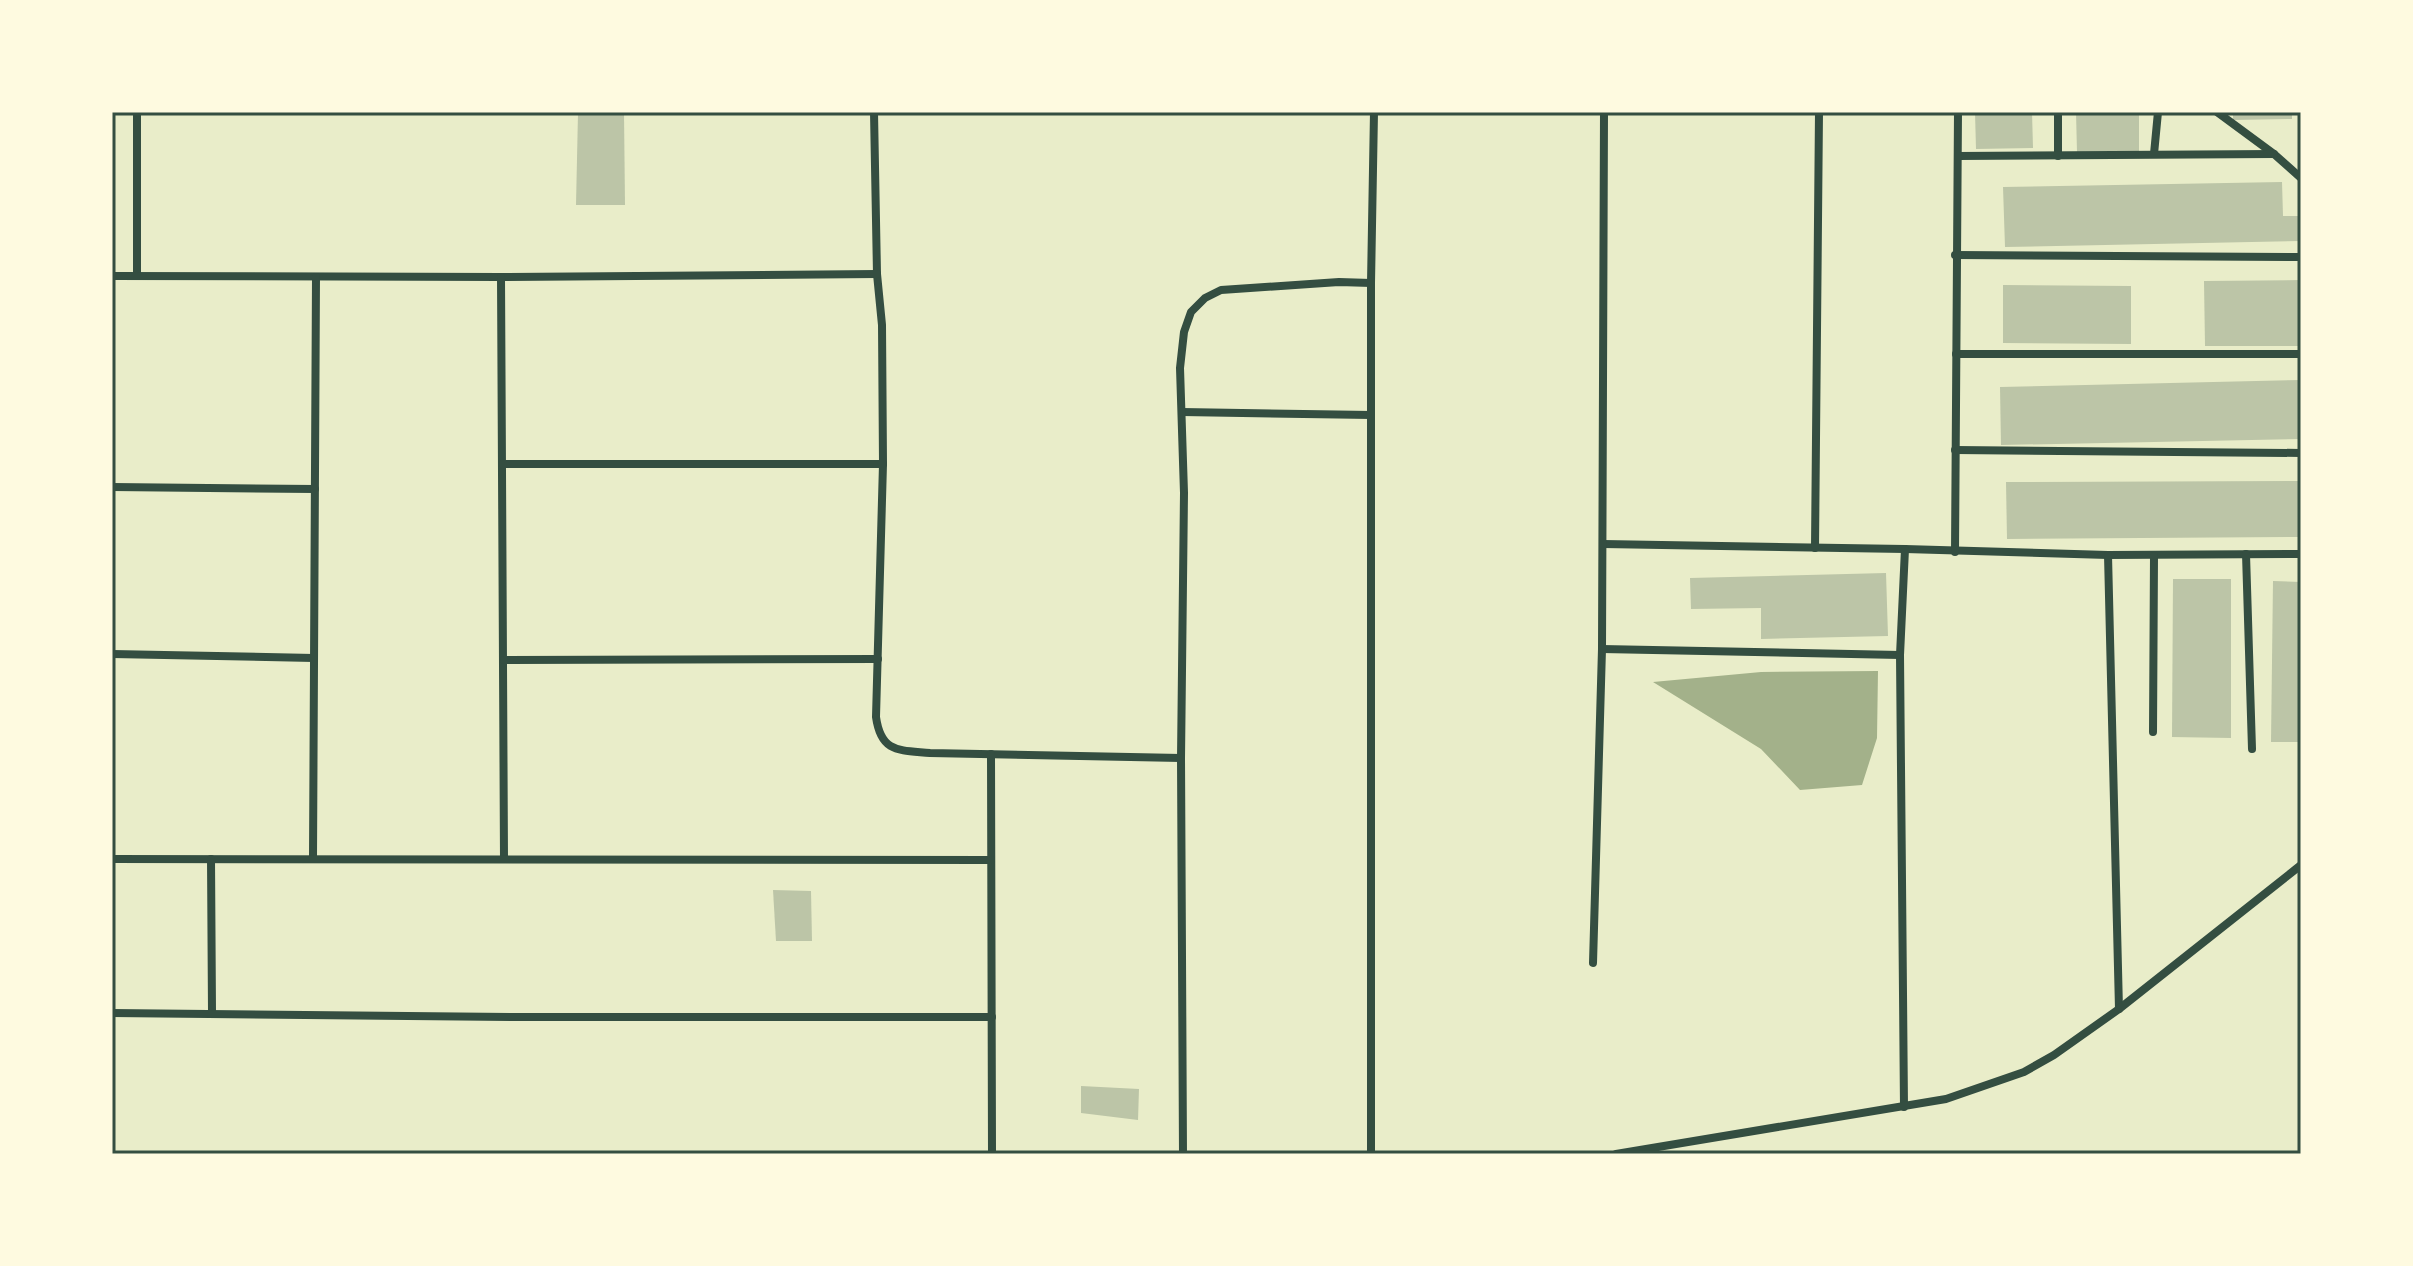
<svg xmlns="http://www.w3.org/2000/svg" width="2413" height="1266" font-family="'Titillium Web',sans-serif">
	<rect width="100%" height="100%" fill="#e9edc9"/>
	<polygon fill="#a3b18a" points="1878,671 1877,738 1862,785 1800,790 1761,749 1653,682 1761,672"/>
	<g fill="#bcc5a7">
		<polygon points="1975,112 2032,112 2033,148 1976,149"/>
		<polygon points="2076,112 2139,112 2139,151 2077,152"/>
		<polygon points="2233,112 2292,112 2292,119 2233,120"/>
		<polygon points="578,113 624,113 625,205 576,205"/>
		<polygon points="2282,182 2283,216 2301,216 2301,241 2005,247 2003,187"/>
		<polygon points="2301,280 2301,346 2205,346 2204,281"/>
		<polygon points="2003,285 2131,286 2131,344 2003,343"/>
		<polygon points="2301,380 2301,439 2001,445 2000,387"/>
		<polygon points="2301,481 2301,537 2007,539 2006,482"/>
		<polygon points="1886,573 1888,636 1761,639 1761,608 1691,609 1690,578"/>
		<polygon points="2173,579 2231,579 2231,738 2172,737"/>
		<polygon points="2273,581 2301,582 2301,742 2271,742"/>
		<polygon points="773,890 811,891 812,941 776,941"/>
		<polygon points="1081,1086 1139,1089 1138,1120 1081,1113"/>
	</g>
	<g fill="none" stroke-linecap="round" stroke-linejoin="round">
		<g stroke="#344e41" stroke-width="8">
			<polyline points="137,112 137,276"/>
			<path d="M874,112L877,274L882,325L883,464L876,717C881,753 899,750 930,753L1181,758"/>
			<polyline points="2058,112 2058,156"/>
			<polyline points="2217,112 2274,154 2301,178"/>
			<polyline points="2154,154 2158,112"/>
			<polyline points="1958,156 2274,154"/>
			<polyline points="1955,255 2301,257"/>
			<polyline points="112,276 501,277 877,274"/>
			<polyline points="501,277 504,858"/>
			<polyline points="1956,354 2301,354"/>
			<polyline points="1182,412 1371,415"/>
			<polyline points="1955,450 2301,453"/>
			<polyline points="503,464 883,464"/>
			<polyline points="112,487 315,489"/>
			<polyline points="1603,544 1905,549 2108,555 2301,554"/>
			<polyline points="1815,548 1819,112"/>
			<polyline points="1955,552 1958,112"/>
			<polyline points="2246,554 2252,749"/>
			<polyline points="2108,555 2119,1009"/>
			<polyline points="1602,649 1900,655"/>
			<polyline points="112,654 314,658"/>
			<polyline points="504,660 878,659"/>
			<polyline points="2153,732 2154,556"/>
			<polyline points="991,754 992,1154"/>
			<polyline points="313,858 316,277"/>
			<polyline points="112,859 991,860"/>
			<polyline points="211,859 212,1012"/>
			<polyline points="1593,963 1602,649 1604,112"/>
			<polyline points="112,1013 511,1017 992,1017"/>
			<polyline points="1904,1107 1900,655 1905,549"/>
			<polyline points="1183,1154 1181,758 1184,493 1180,368 1184,332 1191,312 1205,298 1221,290 1339,282 1371,283"/>
			<polyline points="1371,1154 1371,283 1374,112"/>
			<polyline points="1616,1154 1946,1099 2024,1072 2054,1055 2119,1009 2301,865"/>
		</g>
	</g>
	<rect width="2413" height="1266" fill="none" stroke="#fefae0" stroke-width="228"/>
	<rect x="114" y="114" width="2185" height="1038" fill="none" stroke="#344e41" stroke-width="3"/>
</svg>
